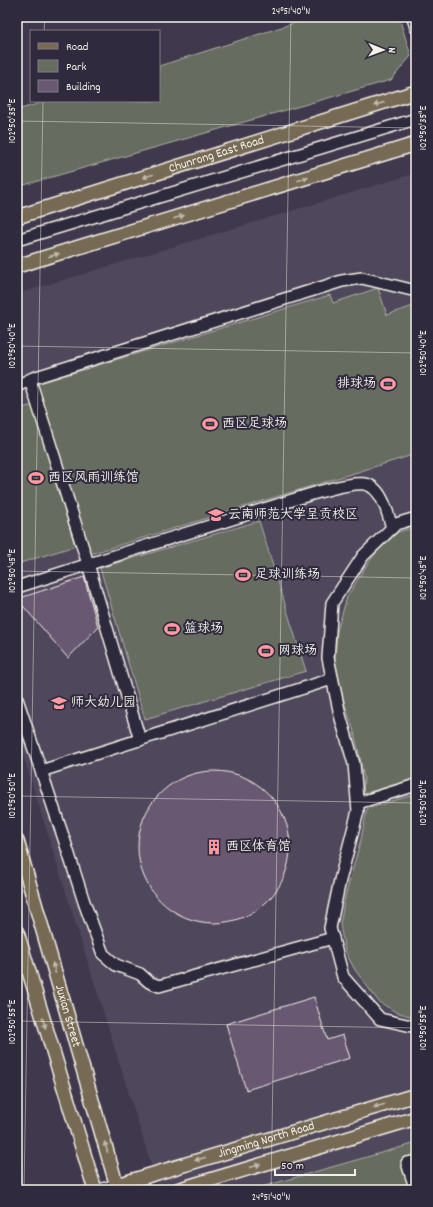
<svg xmlns="http://www.w3.org/2000/svg" width="433" height="1207" font-family="Dekko,'LXGW WenKai TC',sans-serif">
	<rect width="100%" height="100%" fill="#40384d"/>
	<filter id="ink" filterUnits="userSpaceOnUse"><feTurbulence type="fractalNoise" baseFrequency=".025" numOctaves="2"/><feDisplacementMap in="SourceGraphic" scale="8" xChannelSelector="R" yChannelSelector="G"/><feConvolveMatrix kernelMatrix="1 2 1 2 8 2 1 2 1" color-interpolation-filters="sRGB"/></filter>
	<g filter="url(#ink)">
		<polygon fill="#4f465b" points="416,173 416,1190 159,1190 17,736 17,294"/>
		<g fill="#666c5f" stroke="#adaea4">
			<polygon points="313,17 399,17 411,56 391,80 17,187 17,110 47,101 159,101 159,66"/>
			<polygon points="378,288 387,315 416,305 416,454 87,555 36,384 330,295 333,303"/>
			<polygon points="34,405 75,546 17,564 17,409"/>
			<polygon points="259,521 306,671 145,719 100,568"/>
			<polygon points="416,527 416,778 363,794 364,778 359,753 353,728 344,702 335,660 337,631 347,597 366,566 375,554 398,532"/>
			<polygon points="416,794 416,1018 396,1012 379,1002 355,970 345,951 340,925 345,897 361,839 367,809"/>
			<polygon points="416,1143 416,1190 251,1190"/>
		</g>
		<g fill="#685872" stroke="#f4f1e8">
			<polygon points="84,577 98,627 68,658 17,599"/>
			<circle cx="214" cy="847" r="76"/>
			<polygon points="314,997 327,1040 343,1035 350,1058 246,1090 226,1024"/>
		</g>
		<g fill="none" stroke-linecap="round" stroke-linejoin="round">
			<defs>
				<g id="minor">
					<polyline points="413,17 416,28"/>
					<polyline points="17,240 416,119"/>
					<polyline points="30,380 88,564 140,740"/>
					<polyline points="17,386 33,378 342,281 362,278 416,291"/>
					<polyline points="416,518 396,524 363,556 332,603 328,658 340,715 354,764 358,811 340,880 330,928 343,977 380,1019 416,1027"/>
					<path d="M17,587C104,559 190,532 277,505C296,499 347,481 365,484C382,487 388,514 392,528"/>
					<polyline points="17,699 65,842 84,902 103,954 116,965 140,974 149,982 159,986 333,938"/>
					<polyline points="41,771 332,679"/>
					<polyline points="358,803 416,785"/>
					<polyline points="99,1190 117,1185"/>
					<polyline points="416,1190 407,1163 416,1161"/>
				</g>
				<g id="major">
					<path id="s1" d="M17,217L416,92"/>
					<polyline points="17,266 416,144"/>
					<path id="s2" d="M17,841L118,1190"/>
					<polyline points="17,932 95,1190"/>
					<path id="s3" d="M117,1185L416,1095"/>
					<polyline points="177,1190 416,1118"/>
				</g>
			</defs>
			<use href="#minor" stroke="#f4f1e8" stroke-width="14"/>
			<use href="#major" stroke="#f4f1e8" stroke-width="16"/>
			<use href="#minor" stroke="#2f2a3d" stroke-width="11"/>
			<use href="#major" stroke="#766a54" stroke-width="13"/>
		</g>
		<defs><path id="oneway-solid" d="M-6-.8H1V-3.2L6.5 0L1 3.2V.8H-6Z"/></defs>
		<g fill="#c2bbad">
			<use href="#oneway-solid" transform="translate(379 104) rotate(163)"/>
			<use href="#oneway-solid" transform="translate(148 176) rotate(163)"/>
			<use href="#oneway-solid" transform="translate(303 179) rotate(-17)"/>
			<use href="#oneway-solid" transform="translate(179 217) rotate(-17)"/>
			<use href="#oneway-solid" transform="translate(54 255) rotate(-17)"/>
			<use href="#oneway-solid" transform="translate(54 968) rotate(-106)"/>
			<use href="#oneway-solid" transform="translate(44 1023) rotate(73)"/>
			<use href="#oneway-solid" transform="translate(379 1106) rotate(164)"/>
			<use href="#oneway-solid" transform="translate(106 1147) rotate(-106)"/>
			<use href="#oneway-solid" transform="translate(200 1159) rotate(164)"/>
			<use href="#oneway-solid" transform="translate(255 1166) rotate(-17)"/>
		</g>
	</g>
	<path fill="none" stroke="#f4f1e8" stroke-width="1" stroke-opacity="0.45" d="M44,31L45,17M17,121L416,128M17,346L416,353M17,571L416,578M17,796L416,803M17,1021L416,1028M24,1190L43,101M271,1190L291,17"/>
	<defs>
		<symbol id="stadium-bare" viewBox="-9 -9 18 18"><path d="M0-5a6.5 5 0 1 0 0 10a6.5 5 0 1 0 0-10ZM-3.5-1.8h7v3.6h-7Z" fill="#ff9aa2" stroke="#2f2a3d" stroke-width="2.5" paint-order="stroke"/></symbol>
		<symbol id="university-bare" viewBox="-9 -9 18 18"><path d="M0-5L7-2L0 1L-7-2ZM-4 1L0 2.5L4 1V4Q0 6-4 4Z" fill="#ff9aa2" stroke="#2f2a3d" stroke-width="2.5" paint-order="stroke"/></symbol>
		<symbol id="building-bare" viewBox="-9 -9 18 18"><path d="M-4-6H4V6H1V3H-1V6H-4ZM-2.5-4.3h1.7v1.8h-1.7ZM.8-4.3h1.7v1.8H.8ZM-2.5-1h1.7V.8h-1.7ZM.8-1h1.7V.8H.8Z" fill="#ff9aa2" stroke="#2f2a3d" stroke-width="2.5" paint-order="stroke"/></symbol>
	</defs>
	<g fill-rule="evenodd">
		<use href="#stadium-bare" x="377" y="373" width="22" height="22"/>
		<use href="#stadium-bare" x="199" y="413" width="22" height="22"/>
		<use href="#stadium-bare" x="25" y="467" width="22" height="22"/>
		<use href="#university-bare" x="205" y="504" width="22" height="22"/>
		<use href="#stadium-bare" x="232" y="564" width="22" height="22"/>
		<use href="#stadium-bare" x="161" y="618" width="22" height="22"/>
		<use href="#stadium-bare" x="255" y="640" width="22" height="22"/>
		<use href="#university-bare" x="48" y="692" width="22" height="22"/>
		<use href="#building-bare" x="203" y="836" width="22" height="22"/>
	</g>
	<g text-anchor="middle" dominant-baseline="central" stroke-width="4" stroke-linejoin="round" paint-order="stroke">
		<g font-size="13" fill="#f4f1e8" stroke="#2f2a3d">
			<text stroke="none"><textPath href="#s1" startOffset="209">Chunrong East Road</textPath></text>
			<text stroke="none"><textPath href="#s2" startOffset="182">Juxian Street</textPath></text>
			<text stroke="none"><textPath href="#s3" startOffset="156">Jingming North Road</textPath></text>
		</g>
		<g font-size="13" fill="#f4f1e8" stroke="#2f2a3d" text-anchor="start">
			<text x="376" y="384" text-anchor="end">排球场</text>
			<text x="222" y="424">西区足球场</text>
			<text x="48" y="478">西区风雨训练馆</text>
			<text x="228" y="515">云南师范大学呈贡校区</text>
			<text x="255" y="575">足球训练场</text>
			<text x="184" y="629">篮球场</text>
			<text x="278" y="651">网球场</text>
			<text x="71" y="703">师大幼儿园</text>
			<text x="226" y="847">西区体育馆</text>
		</g>
	</g>
	<rect width="433" height="1207" fill="none" stroke="#2f2a3d" stroke-width="44"/>
	<rect x="30" y="30" width="130" height="72" fill="#2f2a3d" stroke="#7e7a81"/>
	<rect x="38" y="43" width="20" height="6" fill="#766a54" stroke="#7e7a81"/>
	<text x="66" y="50" font-size="12" fill="#f4f1e8">Road</text>
	<rect x="38" y="60" width="20" height="12" fill="#666c5f" stroke="#7e7a81"/>
	<text x="66" y="70" font-size="12" fill="#f4f1e8">Park</text>
	<rect x="38" y="80" width="20" height="12" fill="#685872" stroke="#7e7a81"/>
	<text x="66" y="90" font-size="12" fill="#f4f1e8">Building</text>
	<g transform="translate(383 50) rotate(91)" stroke="#2f2a3d" stroke-width="3" paint-order="stroke">
	<path d="M0-3L7 15L0 10L-7 15Z" fill="#f4f1e8"/>
	<text y="-6" font-size="11" font-weight="bold" text-anchor="middle" fill="#f4f1e8">N</text>
	</g>
	<path d="M275 1169v6h80v-6" fill="none" stroke="#f4f1e8" stroke-width="2"/>
	<text x="281" y="1169" font-size="12" fill="#f4f1e8" stroke="#2f2a3d" stroke-width="3" paint-order="stroke">50 m</text>
	<rect x="22" y="22" width="389" height="1163" fill="none" stroke="#f4f1e8" stroke-width="1.5"/>
	<g font-size="10" text-anchor="middle" fill="#f4f1e8">
		<text x="291" y="14">24°51'40"N</text>
		<text transform="translate(11 121) rotate(-90)" y="4">102°50'35"E</text>
		<text transform="translate(422 128) rotate(-90)" y="4">102°50'35"E</text>
		<text transform="translate(11 346) rotate(-90)" y="4">102°50'40"E</text>
		<text transform="translate(422 353) rotate(-90)" y="4">102°50'40"E</text>
		<text transform="translate(11 571) rotate(-90)" y="4">102°50'45"E</text>
		<text transform="translate(422 578) rotate(-90)" y="4">102°50'45"E</text>
		<text transform="translate(11 796) rotate(-90)" y="4">102°50'50"E</text>
		<text transform="translate(422 803) rotate(-90)" y="4">102°50'50"E</text>
		<text transform="translate(11 1022) rotate(-90)" y="4">102°50'55"E</text>
		<text transform="translate(422 1028) rotate(-90)" y="4">102°50'55"E</text>
		<text x="271" y="1200">24°51'40"N</text>
	</g>
</svg>
